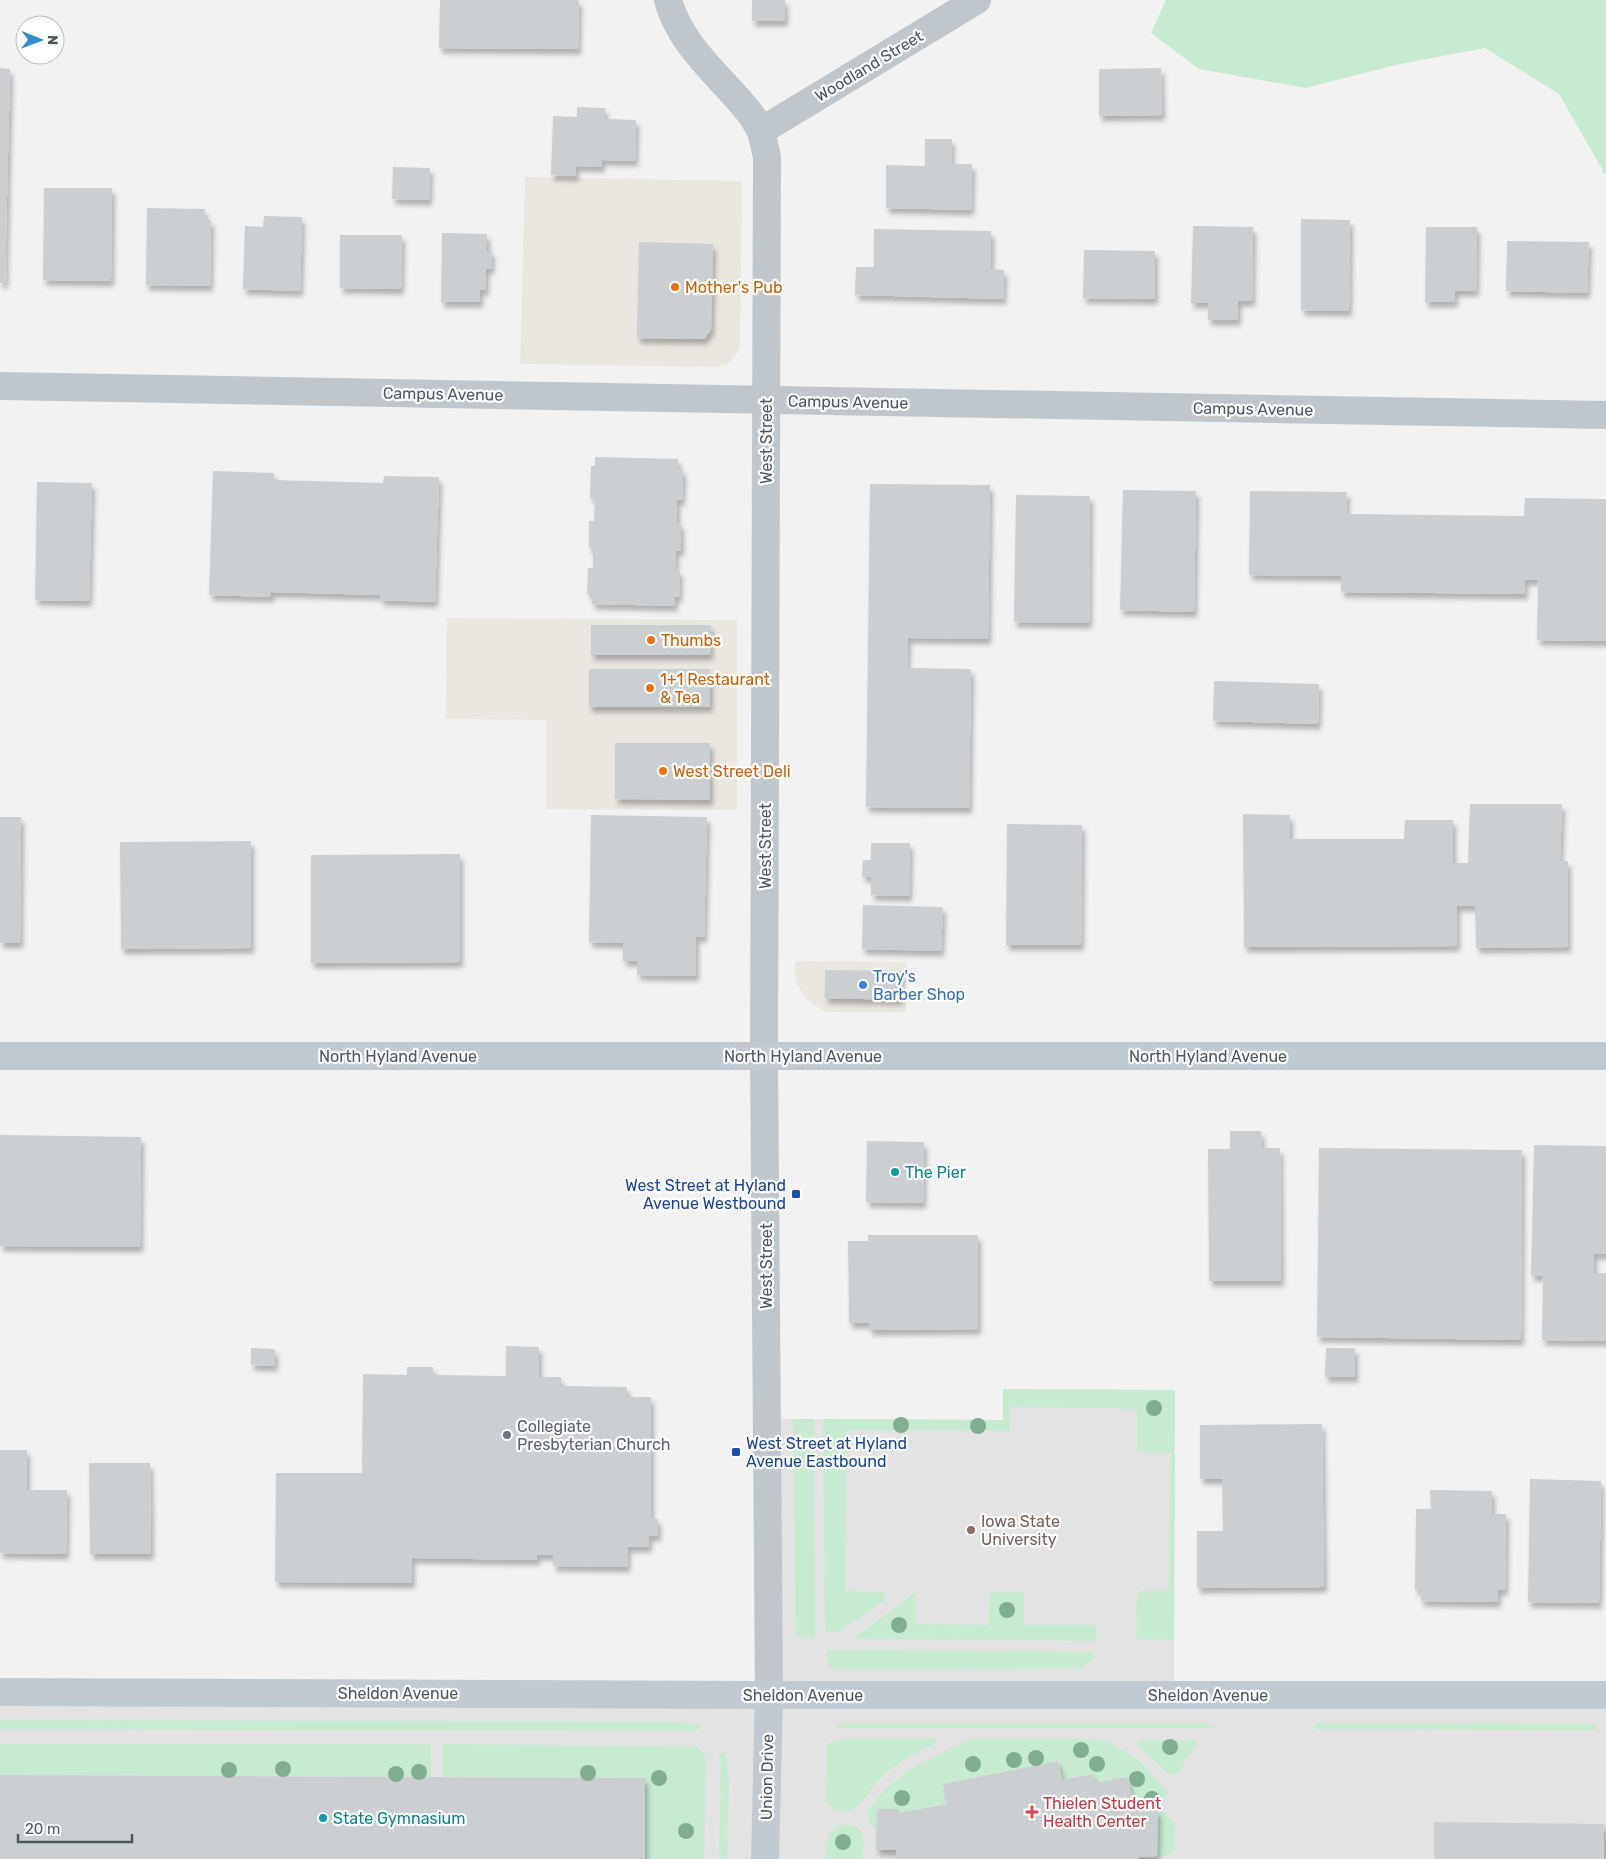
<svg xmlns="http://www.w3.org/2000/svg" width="1606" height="1859" font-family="Rubik,sans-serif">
	<defs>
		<filter id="shadow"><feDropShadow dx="3" dy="5.5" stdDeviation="2.5" flood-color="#0004"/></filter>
	</defs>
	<rect width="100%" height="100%" fill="#f3f2f2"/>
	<g fill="#eae6e0">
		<polygon points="525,177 742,181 740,347 735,356 727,364 714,367 520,364"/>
		<polygon points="447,618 737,620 737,810 546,809 546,720 446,719"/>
		<polygon points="795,961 906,962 906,1012 825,1012 804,997 796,980"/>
	</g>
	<polygon fill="#e4e3e3" points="1003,1389 1175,1390 1174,1695 1606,1695 1606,1859 0,1859 0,1693 769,1695 767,1419 1003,1420"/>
	<g fill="#c7ebd0">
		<polygon points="1166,0 1606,0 1606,176 1559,94 1485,48 1400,64 1305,88 1199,69 1151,33"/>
		<polygon points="1003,1389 1175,1390 1174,1640 1136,1639 1137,1595 1140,1591 1169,1591 1171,1453 1137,1452 1137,1409 1010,1407 1010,1431 847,1430 845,1591 886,1592 884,1601 837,1633 825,1632 823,1419 1003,1420"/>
		<polygon points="793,1419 814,1419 815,1639 796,1635"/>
		<polygon points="916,1592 916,1624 989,1625 990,1592 1024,1592 1024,1625 1096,1625 1096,1641 853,1639"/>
		<polygon points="826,1650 1094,1652 1093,1660 1080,1668 837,1669 829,1667"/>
		<polygon points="0,1720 672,1722 702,1725 696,1731 0,1729"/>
		<polygon points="845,1723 1206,1723 1216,1728 837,1728 838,1724"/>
		<polygon points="1315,1723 1584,1724 1596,1725 1596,1730 1315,1729"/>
		<path d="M837,1739H937L931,1746C914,1754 895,1764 882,1777C872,1786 863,1805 850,1811C840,1815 829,1808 826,1799L827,1745Z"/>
		<path d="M970,1739H1097L1109,1742L1140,1761L1168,1792L1158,1806L1175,1824L1174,1850L1168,1856H1157L1158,1810H1135L1127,1777L1095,1783L1092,1774L1062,1780L1058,1762L943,1784L947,1804L899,1813V1809H877L876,1831L869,1822L868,1811C892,1774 932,1757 970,1739Z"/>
		<polygon points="1138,1740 1197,1740 1195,1747 1176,1775 1169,1774 1138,1746"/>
		<polygon points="0,1744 431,1744 431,1777 0,1775"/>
		<polygon points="443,1744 697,1747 704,1753 706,1761 704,1859 645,1859 645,1778 443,1777"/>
		<polygon points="725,1751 729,1776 727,1859 719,1859 721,1767 719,1756"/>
		<path d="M841,1825C866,1823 866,1839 862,1859H826C826,1843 825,1832 841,1825Z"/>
	</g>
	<g fill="#cccfd2" filter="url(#shadow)">
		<polygon points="440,0 579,0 578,49 439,48"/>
		<rect x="752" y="0" width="33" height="21"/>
		<polygon points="0,68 10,69 5,283 0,283"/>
		<polygon points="1161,68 1162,115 1099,116 1099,69"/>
		<polygon points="577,107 605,108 605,119 636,120 635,161 602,160 602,167 576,166 576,176 551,175 553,116 577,117"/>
		<polygon points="925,139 952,139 951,164 972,164 971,210 886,208 886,165 925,166"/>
		<polygon points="393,167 430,168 429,200 392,199"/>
		<polygon points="44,188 112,188 111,281 43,280"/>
		<polygon points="147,208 205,209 204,220 211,220 210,286 146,285"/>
		<polygon points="264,216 302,217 300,291 243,289 245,226 263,227"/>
		<polygon points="1301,219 1350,220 1349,311 1301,310"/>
		<polygon points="1193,226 1253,227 1252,301 1238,301 1238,320 1208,320 1208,303 1191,303"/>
		<polygon points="1426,227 1477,227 1476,291 1455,291 1455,302 1425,302"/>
		<polygon points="874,229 991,231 991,269 1004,270 1003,299 855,295 856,267 874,267"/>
		<polygon points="442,233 487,234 487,251 492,251 491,269 486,269 486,290 480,290 480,302 441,302"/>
		<polygon points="340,235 402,235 401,289 340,288"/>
		<polygon points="1507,241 1589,242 1587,293 1506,291"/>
		<polygon points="639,242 713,244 711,330 704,339 637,338"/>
		<polygon points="1084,250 1155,251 1155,299 1083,298"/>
		<polygon points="595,457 678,459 678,469 683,469 682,500 677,500 677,523 681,524 681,551 676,550 675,570 680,571 679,597 675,597 675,606 592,604 592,594 587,594 588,568 593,568 593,549 589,548 589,521 594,521 595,498 590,498 591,466 595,466"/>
		<polygon points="213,471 274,473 274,480 383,483 384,476 439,477 435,602 380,600 380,595 271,592 271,597 209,595"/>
		<polygon points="37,482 92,483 89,601 35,600"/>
		<polygon points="870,484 990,485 988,639 908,638 907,668 971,669 969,808 866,807"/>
		<polygon points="1123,490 1196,491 1194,612 1120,610"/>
		<polygon points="1250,491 1347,492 1346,514 1524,516 1525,498 1606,499 1606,641 1537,640 1538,580 1525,580 1525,594 1341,592 1341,576 1249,575"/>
		<polygon points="1016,495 1090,496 1089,623 1014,622"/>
		<polygon points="591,625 711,625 710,655 591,655"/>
		<rect x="589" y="669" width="121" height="38"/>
		<polygon points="1214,681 1319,684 1318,724 1213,721"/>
		<polygon points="615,743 710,743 710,800 615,799"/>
		<polygon points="1470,804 1562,804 1560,861 1568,861 1568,947 1476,948 1475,906 1457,906 1457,946 1244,947 1243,814 1290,815 1290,839 1404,839 1405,820 1453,820 1453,863 1468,863"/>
		<polygon points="591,815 707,817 704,937 696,937 696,976 637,975 637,961 623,961 623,943 589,942"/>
		<polygon points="0,817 21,817 20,943 0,943"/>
		<polygon points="1007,824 1082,825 1081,945 1006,945"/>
		<polygon points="251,841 251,948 121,949 120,842"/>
		<polygon points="871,843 910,843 909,896 871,895 871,877 862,877 863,860 871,860"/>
		<polygon points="460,854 460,962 311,963 311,855"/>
		<polygon points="863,905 943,907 941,951 862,949"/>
		<polygon points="825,970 901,971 900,1000 825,998"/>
		<polygon points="1230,1131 1261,1131 1262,1148 1280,1148 1281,1281 1209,1281 1208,1149 1230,1149"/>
		<polygon points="0,1135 141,1137 140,1247 0,1246"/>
		<polygon points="867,1141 924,1142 923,1203 866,1202"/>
		<polygon points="1534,1145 1606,1146 1606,1254 1594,1254 1594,1273 1606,1273 1606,1341 1542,1340 1543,1276 1531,1276"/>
		<polygon points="1319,1148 1522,1150 1521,1340 1317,1337"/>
		<polygon points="868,1235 978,1235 978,1329 869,1330 869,1323 849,1323 848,1241 868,1241"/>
		<polygon points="506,1346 539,1347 539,1377 561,1377 561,1386 627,1387 627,1397 651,1397 651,1518 658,1519 658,1536 649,1536 649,1547 628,1547 627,1567 553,1566 553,1555 537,1555 537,1560 412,1558 412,1583 275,1582 276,1473 362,1473 363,1374 407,1375 407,1367 433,1367 433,1375 506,1376"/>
		<polygon points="251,1348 275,1349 275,1366 251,1365"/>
		<polygon points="1326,1348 1355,1348 1355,1377 1325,1377"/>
		<polygon points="1322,1424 1324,1587 1197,1588 1197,1531 1223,1531 1222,1479 1200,1479 1200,1425"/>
		<polygon points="0,1450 27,1450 27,1490 67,1490 66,1554 0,1553"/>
		<polygon points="89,1463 150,1463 151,1554 90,1554"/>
		<polygon points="1530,1479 1601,1481 1599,1603 1528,1602"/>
		<polygon points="1430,1490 1492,1491 1492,1514 1506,1514 1505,1590 1498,1590 1498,1602 1421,1601 1420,1590 1415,1590 1416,1509 1431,1509"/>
		<polygon points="1058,1761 1062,1780 1093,1774 1095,1783 1127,1777 1135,1810 1158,1810 1157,1856 1139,1857 1139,1859 896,1859 896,1850 876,1850 877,1809 899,1809 899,1813 947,1804 943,1784"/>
		<polygon points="0,1775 645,1778 645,1859 0,1859"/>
		<polygon points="1434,1822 1604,1824 1604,1859 1434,1859"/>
	</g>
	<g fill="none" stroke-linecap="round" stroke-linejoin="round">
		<g stroke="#bfc7cc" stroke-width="28">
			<path d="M668,0C681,48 723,78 752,116L761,131L767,157L764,1056L769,1695"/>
			<polyline points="761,131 977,0"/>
			<polyline points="0,386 1606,415"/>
		</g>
		<g stroke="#c0cad0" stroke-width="28">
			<polyline points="0,1056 1606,1056"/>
			<polyline points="0,1692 769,1695 1606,1695"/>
			<polyline points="765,1859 769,1695"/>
		</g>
	</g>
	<g fill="#81ae91">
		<circle cx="1154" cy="1408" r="8"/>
		<circle cx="901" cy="1425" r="8"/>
		<circle cx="978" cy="1426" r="8"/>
		<circle cx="1007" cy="1610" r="8"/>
		<circle cx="899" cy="1625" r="8"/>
		<circle cx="1170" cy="1747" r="8"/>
		<circle cx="1081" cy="1750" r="8"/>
		<circle cx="1036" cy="1758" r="8"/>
		<circle cx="1014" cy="1760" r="8"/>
		<circle cx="973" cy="1764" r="8"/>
		<circle cx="1097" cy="1764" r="8"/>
		<circle cx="283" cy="1769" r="8"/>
		<circle cx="229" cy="1770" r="8"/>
		<circle cx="419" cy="1772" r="8"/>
		<circle cx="588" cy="1773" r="8"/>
		<circle cx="396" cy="1774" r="8"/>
		<circle cx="659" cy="1778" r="8"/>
		<circle cx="1137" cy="1779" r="8"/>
		<circle cx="902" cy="1798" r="8"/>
		<circle cx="1152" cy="1799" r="8"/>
		<circle cx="686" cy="1831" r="8"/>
		<circle cx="843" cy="1842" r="8"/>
	</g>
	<g fill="#e8710a" stroke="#fff" stroke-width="2">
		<circle cx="675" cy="287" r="5"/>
		<circle cx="651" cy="640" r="5"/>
		<circle cx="650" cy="688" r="5"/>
		<circle cx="663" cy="771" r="5"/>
	</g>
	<circle fill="#3f7fe0" stroke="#fff" stroke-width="2" cx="863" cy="985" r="5"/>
	<g fill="#0f9aa8" stroke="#fff" stroke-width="2">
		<circle cx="895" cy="1172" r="5"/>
		<circle cx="323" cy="1818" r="5"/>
	</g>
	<g fill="#1a4fb4" stroke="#fff" stroke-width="2">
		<rect x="791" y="1189" width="10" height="10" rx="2.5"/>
		<rect x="731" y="1447" width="10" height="10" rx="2.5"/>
	</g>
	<circle fill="#6b7280" stroke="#fff" stroke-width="2" cx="507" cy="1435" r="5"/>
	<circle fill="#8d6e63" stroke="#fff" stroke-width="2" cx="971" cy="1530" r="5"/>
	<path fill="#e0444e" stroke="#fff" stroke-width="2" d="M1029.5 1804.5h5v5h5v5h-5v5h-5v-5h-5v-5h5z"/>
	<g text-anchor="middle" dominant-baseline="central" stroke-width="4.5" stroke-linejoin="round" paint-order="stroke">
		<g font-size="16" fill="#4c575d" stroke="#fff">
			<text transform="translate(869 66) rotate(-31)">Woodland Street</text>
			<text transform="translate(443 394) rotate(1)">Campus Avenue</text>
			<text transform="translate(848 402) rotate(1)">Campus Avenue</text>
			<text transform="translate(1253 409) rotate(1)">Campus Avenue</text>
			<text transform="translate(766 441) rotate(-90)">West Street</text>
			<text transform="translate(765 846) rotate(-90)">West Street</text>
			<text x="398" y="1056">North Hyland Avenue</text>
			<text x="803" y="1056">North Hyland Avenue</text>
			<text x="1208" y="1056">North Hyland Avenue</text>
			<text transform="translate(766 1266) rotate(-90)">West Street</text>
			<text x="398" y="1693">Sheldon Avenue</text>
			<text x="803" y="1695">Sheldon Avenue</text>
			<text x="1208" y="1695">Sheldon Avenue</text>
			<text transform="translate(767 1777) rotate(-89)">Union Drive</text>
		</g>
		<g font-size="16" fill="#c56008" stroke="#fff" text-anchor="start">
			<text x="685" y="287">Mother's Pub</text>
			<text x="661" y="640">Thumbs</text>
			<text x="660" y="679">1+1 Restaurant<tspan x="660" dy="18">&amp; Tea</tspan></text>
			<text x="673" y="771">West Street Deli</text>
		</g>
		<g font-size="16" fill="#366cbe" stroke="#fff" text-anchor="start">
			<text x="873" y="976">Troy's<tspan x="873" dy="18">Barber Shop</tspan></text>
		</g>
		<g font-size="16" fill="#0d838f" stroke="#fff" text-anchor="start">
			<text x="905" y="1172">The Pier</text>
			<text x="333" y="1818">State Gymnasium</text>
		</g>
		<g font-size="16" fill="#164399" stroke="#fff" text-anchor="end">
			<text x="786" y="1185">West Street at Hyland<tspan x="786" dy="18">Avenue Westbound</tspan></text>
			<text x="746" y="1443" text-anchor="start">West Street at Hyland<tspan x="746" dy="18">Avenue Eastbound</tspan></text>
		</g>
		<g font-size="16" fill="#5b616d" stroke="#fff" text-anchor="start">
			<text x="517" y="1426">Collegiate<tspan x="517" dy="18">Presbyterian Church</tspan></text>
		</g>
		<g font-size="16" fill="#785e54" stroke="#fff" text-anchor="start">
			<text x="981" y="1521">Iowa State<tspan x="981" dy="18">University</tspan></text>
		</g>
		<g font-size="16" fill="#be3a42" stroke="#fff" text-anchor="start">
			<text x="1043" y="1803">Thielen Student<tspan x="1043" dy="18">Health Center</tspan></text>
		</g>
	</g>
	<g transform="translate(40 40) rotate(91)"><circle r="24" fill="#ffffff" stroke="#b7bcbe"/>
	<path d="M0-4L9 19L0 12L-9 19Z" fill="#318bce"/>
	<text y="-8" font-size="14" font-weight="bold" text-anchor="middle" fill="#4c575d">N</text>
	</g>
	<path d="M18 1834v8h114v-8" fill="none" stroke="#4c575d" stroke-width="2.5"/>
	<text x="25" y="1834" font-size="15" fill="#4c575d" stroke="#ffffff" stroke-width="4" paint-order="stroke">20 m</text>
</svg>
